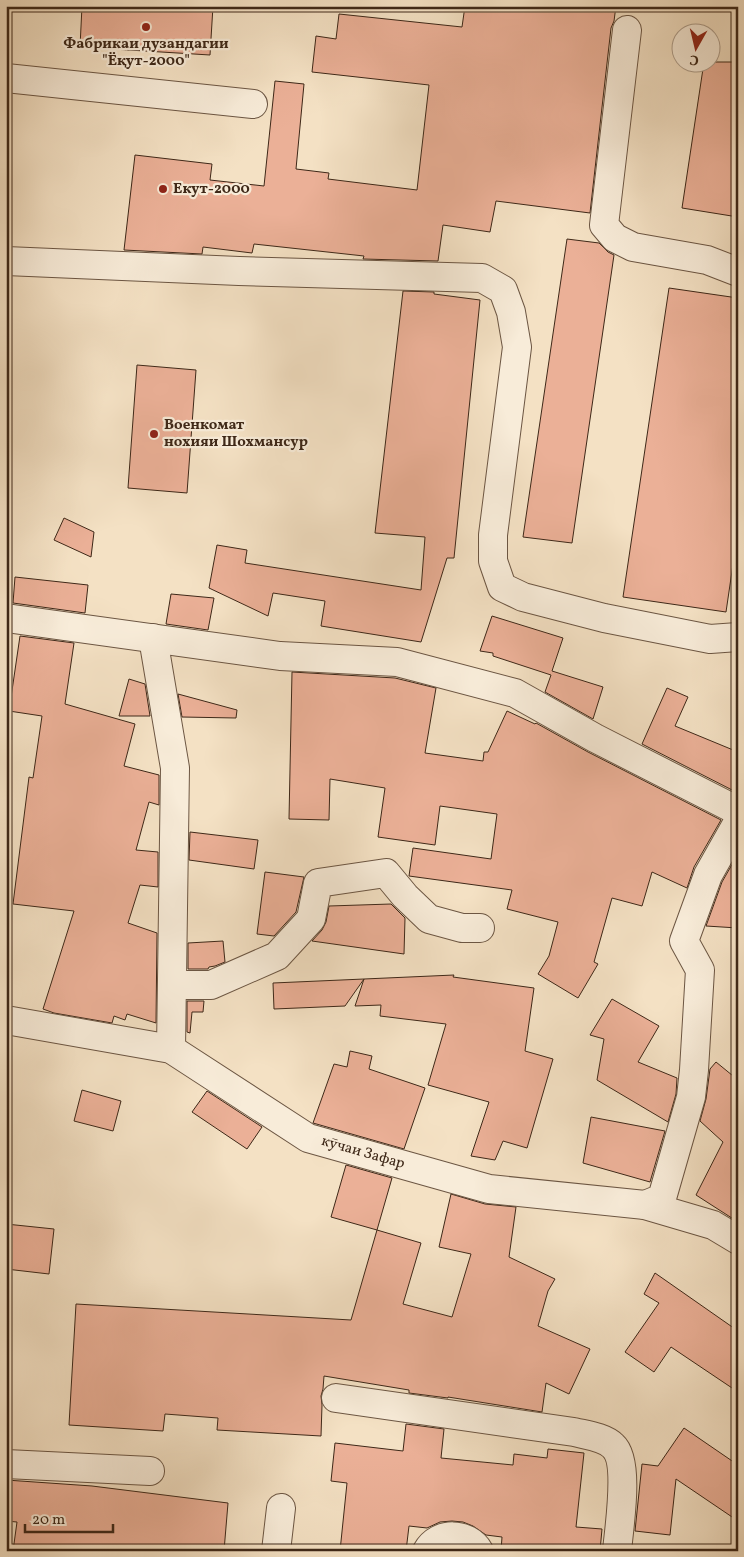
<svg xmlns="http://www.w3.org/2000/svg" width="744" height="1557" font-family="Vollkorn,serif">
	<rect width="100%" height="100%" fill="#f4e1c4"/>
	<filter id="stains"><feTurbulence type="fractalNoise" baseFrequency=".004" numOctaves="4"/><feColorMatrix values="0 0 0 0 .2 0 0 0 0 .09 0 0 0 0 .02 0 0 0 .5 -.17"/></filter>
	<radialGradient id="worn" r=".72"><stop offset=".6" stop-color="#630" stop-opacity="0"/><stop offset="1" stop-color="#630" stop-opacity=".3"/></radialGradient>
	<g fill="#ebb097" stroke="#3e2818">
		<polygon points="82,6 213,6 210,55 80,47"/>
		<polygon points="465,6 616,6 614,21 611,28 590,213 496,201 490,232 443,225 438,261 363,259 364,256 254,244 252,253 203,247 202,254 124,250 135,155 212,164 210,180 264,186 275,81 304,84 296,169 329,173 328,179 417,190 429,85 312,72 316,36 336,39 339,14 462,27"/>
		<polygon points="704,62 738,62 738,217 682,208"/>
		<polygon points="567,239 599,243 608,252 614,255 572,543 523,537"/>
		<polygon points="669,288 738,298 738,530 726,612 623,597"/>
		<polygon points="403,291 434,292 434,294 480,300 454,558 447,558 421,642 321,626 325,601 273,593 268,616 209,588 217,545 247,550 245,563 421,590 425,537 375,533"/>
		<polygon points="137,365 196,370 187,493 128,488"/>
		<polygon points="64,518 94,532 91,557 54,540"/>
		<polygon points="15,577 88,585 85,613 13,603"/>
		<polygon points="171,594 214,598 208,630 166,624"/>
		<polygon points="492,616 563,638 552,671 603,687 593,719 545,692 551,675 493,656 493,653 480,651"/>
		<polygon points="20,636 74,643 65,704 135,724 124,766 159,775 159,805 149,802 136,850 158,852 158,887 140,885 128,923 157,933 156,1023 127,1014 125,1020 114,1016 112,1023 54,1013 43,1009 74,911 13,904 29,777 33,778 42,716 9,711"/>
		<polygon points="292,672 395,678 436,688 425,753 483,761 484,752 488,752 507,711 535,724 536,723 588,752 721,820 694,867 687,888 652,872 642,906 612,898 594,962 598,964 578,998 538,974 549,956 558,922 507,909 512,890 409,876 413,848 491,859 497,814 440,806 435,845 378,837 385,788 330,779 329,820 289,819"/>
		<polygon points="129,679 145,684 150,716 119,716"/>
		<polygon points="667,688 688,697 675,726 738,752 738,793 642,744"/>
		<polygon points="178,694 237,710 236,718 182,717"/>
		<polygon points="190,832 258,840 254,869 189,860"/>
		<polygon points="738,854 738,928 706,926 722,882"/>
		<polygon points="265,872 304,877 296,912 274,936 257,934"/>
		<polygon points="391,904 405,918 404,954 312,941 322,930 326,922 329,906"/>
		<polygon points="223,941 225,962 215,966 209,967 208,969 188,969 188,943"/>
		<polygon points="454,975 453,977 534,988 525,1051 553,1059 527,1148 503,1141 495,1160 471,1156 489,1102 428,1085 446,1024 380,1016 381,1005 355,1006 364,979"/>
		<polygon points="364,979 345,1006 274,1009 273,983"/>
		<polygon points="612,999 659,1026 638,1062 677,1078 676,1094 668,1122 597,1080 604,1039 590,1035"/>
		<polygon points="187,1001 204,1001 203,1012 192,1012 190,1033 187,1032"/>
		<polygon points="350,1051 372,1056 369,1069 425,1088 404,1149 313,1123 334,1064 347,1067"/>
		<polygon points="716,1062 738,1080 738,1222 696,1195 723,1142 700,1121 706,1099 710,1069"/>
		<polygon points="82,1090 121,1101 113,1131 74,1121"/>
		<polygon points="207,1091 262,1127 247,1149 192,1112"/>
		<polygon points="591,1117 665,1131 650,1182 583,1163"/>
		<polygon points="346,1165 392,1178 377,1230 331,1217"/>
		<polygon points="451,1194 485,1204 516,1207 509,1257 555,1279 548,1291 538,1326 590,1349 569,1394 546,1383 542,1412 448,1397 448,1398 409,1393 409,1390 324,1376 323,1389 321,1396 322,1405 321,1436 217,1430 218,1418 165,1414 163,1431 69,1425 76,1304 351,1320 377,1230 421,1243 403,1304 452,1317 471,1254 439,1247"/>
		<polygon points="6,1224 54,1229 49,1274 6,1269"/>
		<polygon points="655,1273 738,1331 738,1392 671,1347 654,1372 625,1352 659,1303 644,1294"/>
		<polygon points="406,1424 444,1429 441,1458 513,1465 514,1454 547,1458 548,1449 584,1453 576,1527 602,1529 600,1551 501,1551 502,1537 486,1535 473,1526 463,1522 452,1521 440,1522 427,1528 409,1526 406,1551 340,1551 347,1483 331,1481 335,1443 403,1451"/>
		<polygon points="684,1428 738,1465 738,1521 676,1479 670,1535 635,1531 642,1464 658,1466"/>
		<polygon points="6,1480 92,1486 228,1503 224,1551 13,1551 17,1522 6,1521"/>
	</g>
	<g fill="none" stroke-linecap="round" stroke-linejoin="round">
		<defs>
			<g id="minor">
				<polyline points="627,30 604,225 615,238 633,247 707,260 738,272"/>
				<polyline points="6,78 253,104"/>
				<polyline points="6,261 239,271 482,278 503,290 511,312 517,347 493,535 493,561 502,587 523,597 604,618 710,639 738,637"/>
				<polyline points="6,618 280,656 397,662 515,693 595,738 738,811"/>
				<polyline points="153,638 175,768 171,1049"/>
				<polyline points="172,985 211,985 277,956 311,919 318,883 386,873 405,896 429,919 462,928 480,928"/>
				<polyline points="6,1020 171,1049 308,1138 489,1189 645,1205 713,1225 738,1240"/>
				<polyline points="645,1205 662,1198 691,1097 694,1070 700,970 684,941 708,875 738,822"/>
				<path d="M336,1398L574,1432C586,1435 604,1437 613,1446C630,1461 619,1528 617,1551"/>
				<polyline points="6,1464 150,1471"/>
				<polyline points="276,1551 281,1508"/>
				<path d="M427,1551C438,1531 468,1532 479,1551"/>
			</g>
		</defs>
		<use href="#minor" stroke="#6c5643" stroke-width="30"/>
		<use href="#minor" stroke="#f8ecd9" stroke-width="28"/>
	</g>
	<g fill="#8f2418" stroke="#f8ecd9" stroke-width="2">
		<circle cx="146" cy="27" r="5"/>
		<circle cx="163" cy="189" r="5"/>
		<circle cx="154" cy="434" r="5"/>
	</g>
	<g text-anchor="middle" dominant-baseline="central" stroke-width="4.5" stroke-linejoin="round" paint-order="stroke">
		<g font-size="15" font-weight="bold" fill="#3e2818" stroke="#f8ecd9" text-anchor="start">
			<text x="146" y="44" text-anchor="middle">Фабрикаи дузандагии<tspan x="146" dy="17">"Ёқут-2000"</tspan></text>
			<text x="173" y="189">Екут-2000</text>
			<text x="164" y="425">Военкомат<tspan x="164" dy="17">нохияи Шохмансур</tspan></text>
		</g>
		<g font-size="15" fill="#3e2818" stroke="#f8ecd9">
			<text transform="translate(363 1153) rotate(16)">кӯчаи Зафар</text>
		</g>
	</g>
	<rect width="744" height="1557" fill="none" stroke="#f4e1c4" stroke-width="25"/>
	<rect x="8" y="8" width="729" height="1542" fill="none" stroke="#3e2818" stroke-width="2.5"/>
	<rect x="12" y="12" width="719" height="1532" fill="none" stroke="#3e2818"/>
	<g transform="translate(696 48) rotate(188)"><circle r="24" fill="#f8ecd9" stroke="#ae9e8c"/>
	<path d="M0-4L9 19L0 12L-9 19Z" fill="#8f2418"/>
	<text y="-8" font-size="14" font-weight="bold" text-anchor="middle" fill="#3e2818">С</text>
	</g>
	<path d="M25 1524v8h88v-8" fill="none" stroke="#3e2818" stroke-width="2.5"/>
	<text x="32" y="1524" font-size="15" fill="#3e2818" stroke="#f8ecd9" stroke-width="4" paint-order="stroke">20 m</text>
	<rect width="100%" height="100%" filter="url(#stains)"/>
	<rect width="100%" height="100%" fill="url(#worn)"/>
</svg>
